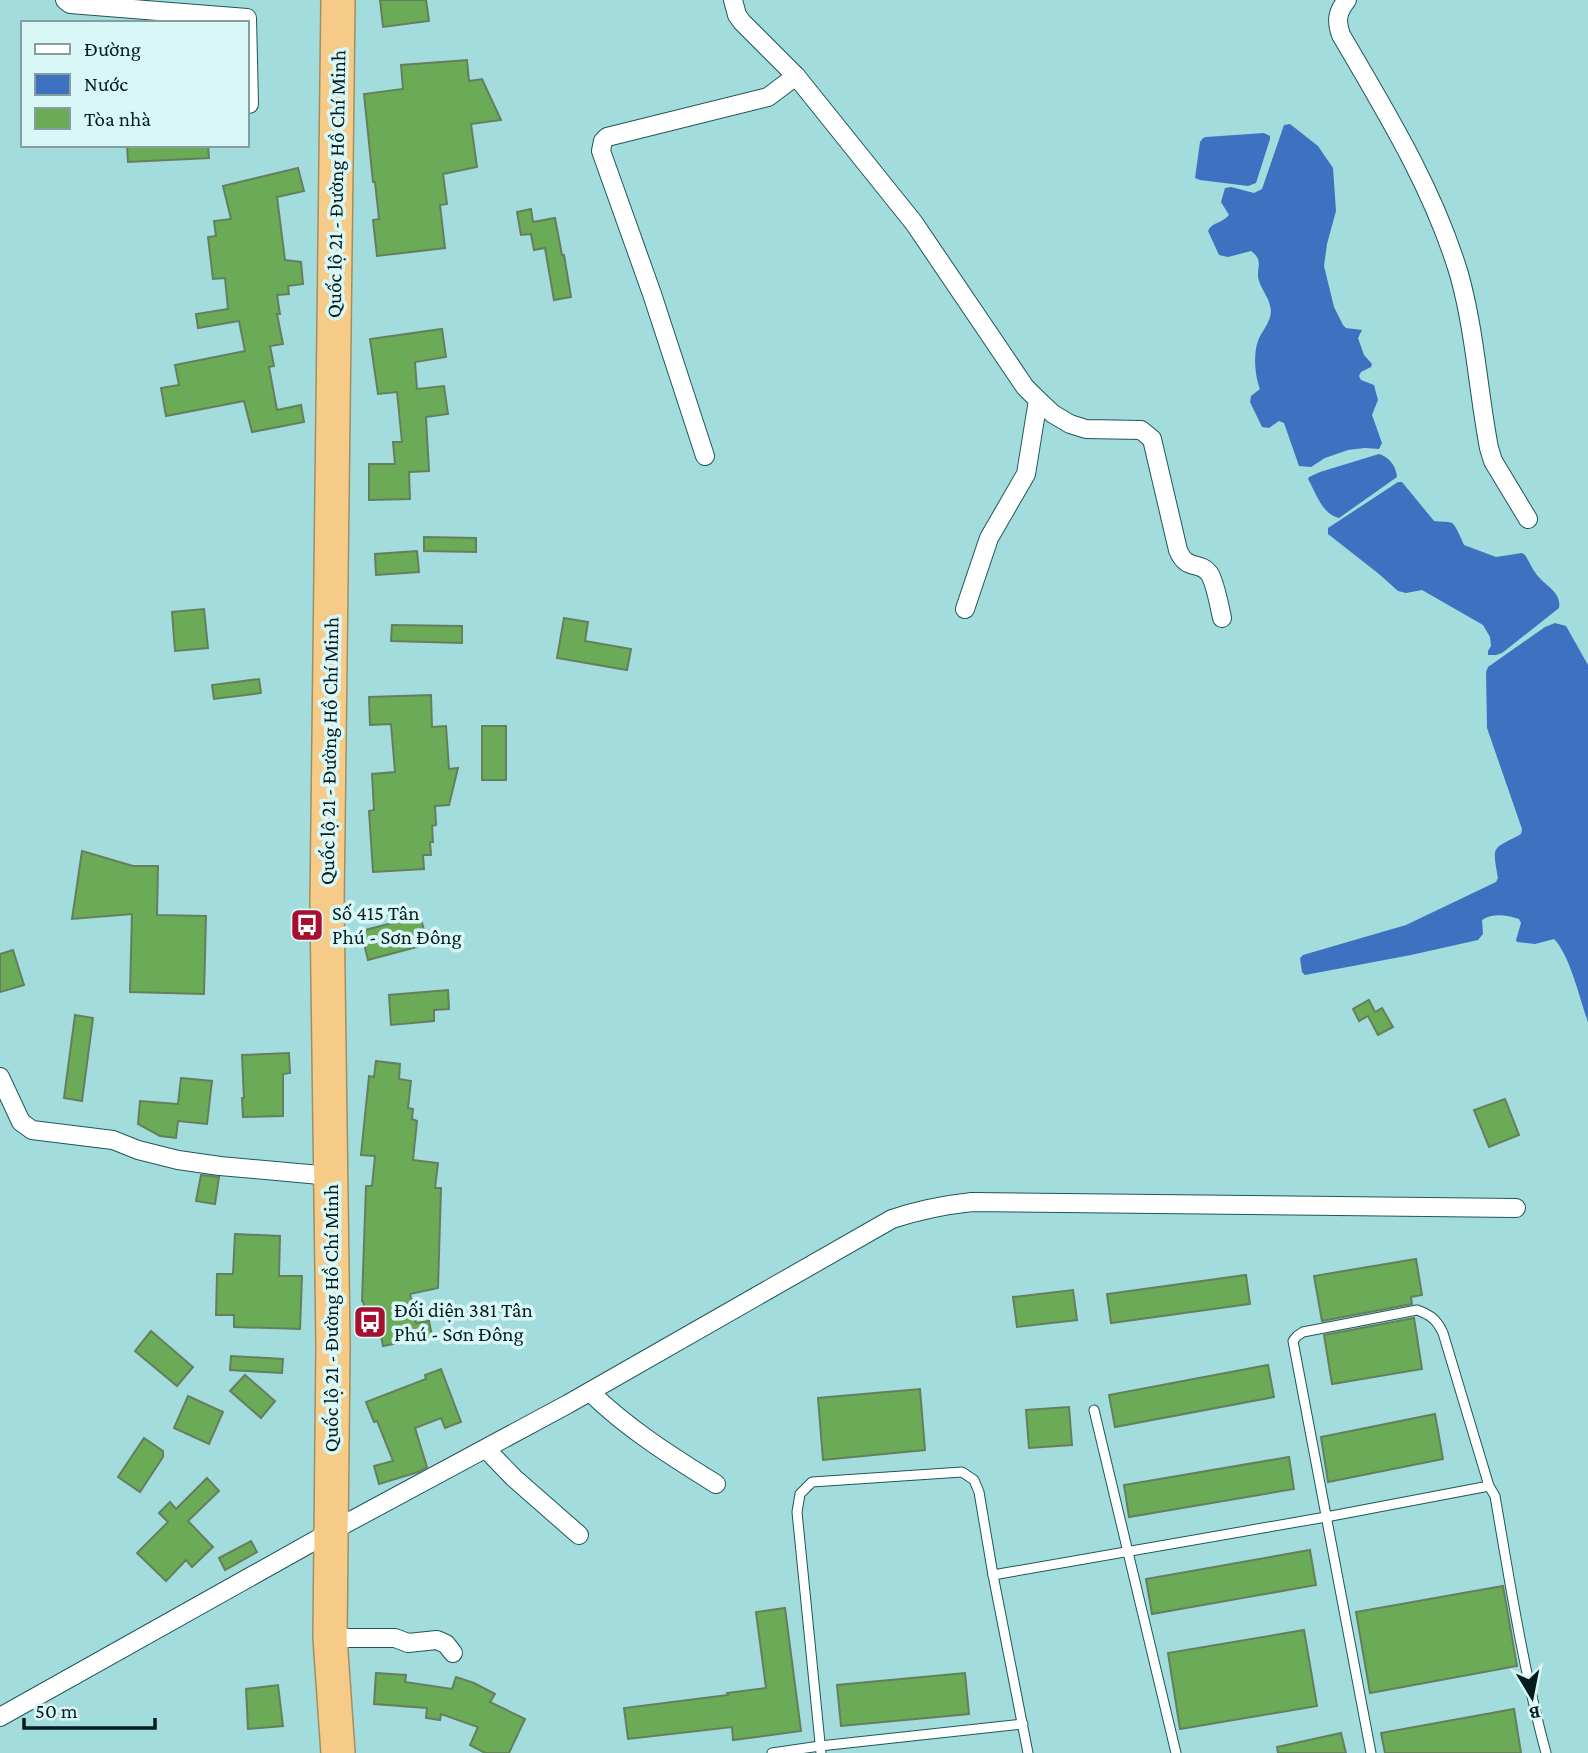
<svg xmlns="http://www.w3.org/2000/svg" width="1588" height="1753" font-family="'Crimson Pro',serif">
	<rect width="100%" height="100%" fill="#a2dcdd"/>
	<g fill="#3e72c0">
		<path d="M1290,124L1318,146L1333,168L1336,211L1327,244L1324,266L1334,307L1343,325L1346,328L1362,330L1358,338L1364,355L1372,364L1371,367L1361,372L1359,376L1361,380L1374,385L1378,400L1372,415L1382,443L1379,449L1365,448L1348,450L1325,458L1311,467L1299,466L1284,423L1279,421L1269,428L1262,427L1250,402L1251,396L1260,389C1255,377 1253,354 1258,341C1261,332 1271,322 1271,311C1270,298 1262,291 1259,281C1255,269 1265,261 1251,251L1228,257L1219,255L1208,231C1212,222 1223,223 1229,215L1221,202L1225,188L1231,187L1254,193L1262,189L1284,125Z"/>
		<polygon points="1264,133 1270,136 1270,139 1256,183 1248,186 1200,180 1195,178 1200,142 1203,138 1206,137"/>
		<path d="M1379,454C1390,457 1396,467 1397,477L1339,518C1322,514 1316,493 1308,479L1309,477L1320,472Z"/>
		<path d="M1398,482H1402L1434,521C1439,522 1448,521 1452,523C1457,527 1461,539 1464,545L1496,557L1522,553L1525,555C1529,561 1532,569 1537,575C1545,586 1562,592 1559,608L1502,653L1496,655H1488V651L1491,646L1490,637L1483,625L1422,590L1406,593L1398,591L1379,574L1328,534V528Z"/>
		<path d="M1555,623L1566,626L1588,665V1022C1580,1000 1570,955 1554,939L1535,944L1517,942L1516,940L1521,923L1519,919C1506,915 1493,913 1482,920L1483,934L1478,940L1411,955L1305,975L1302,972L1300,958L1303,955L1406,925L1496,882L1498,878C1492,844 1492,850 1521,834L1522,829L1487,728L1486,672L1488,667L1545,627Z"/>
	</g>
	<g fill="#6baa56" stroke="#657f5d" stroke-width="2">
		<polygon points="380,0 426,0 429,21 383,27"/>
		<polygon points="467,60 469,81 482,79 501,120 471,124 477,167 443,174 447,204 440,205 445,248 377,256 373,220 379,219 375,182 373,182 364,94 403,89 401,65"/>
		<polygon points="127,145 208,145 209,158 128,162"/>
		<polygon points="298,168 304,191 277,197 285,260 301,262 303,284 288,286 289,294 277,295 280,314 277,314 283,344 270,346 274,366 269,367 277,410 301,405 304,422 252,432 244,401 166,416 161,388 179,385 175,365 245,351 239,321 198,328 196,314 228,309 225,278 213,279 208,237 216,236 214,221 231,219 223,186"/>
		<polygon points="531,209 533,222 555,218 562,255 564,255 571,297 554,300 545,248 534,250 531,234 521,235 517,212"/>
		<polygon points="442,329 446,357 415,362 417,389 444,386 448,414 426,417 429,471 409,472 410,499 369,500 369,464 395,464 393,442 402,442 397,392 378,394 370,339"/>
		<polygon points="424,537 476,538 476,552 424,551"/>
		<polygon points="417,551 419,572 376,575 375,554"/>
		<polygon points="204,609 208,648 175,651 172,612"/>
		<polygon points="564,618 588,622 585,641 631,649 627,670 557,658"/>
		<polygon points="392,625 462,626 462,643 391,641"/>
		<polygon points="259,679 261,693 214,699 212,685"/>
		<polygon points="431,695 432,727 446,726 449,769 458,768 449,805 435,806 436,825 432,826 433,842 430,842 431,855 423,855 424,869 373,872 369,811 374,810 372,774 395,772 391,724 370,725 369,697"/>
		<rect x="482" y="726" width="24" height="54"/>
		<polygon points="82,851 133,866 158,866 157,915 206,916 204,994 130,992 132,914 72,919"/>
		<polygon points="420,916 428,944 368,960 361,931"/>
		<polygon points="13,950 24,985 0,992 0,954"/>
		<polygon points="448,990 449,1009 434,1010 434,1021 391,1025 389,995"/>
		<polygon points="1369,1000 1375,1012 1382,1008 1393,1027 1378,1035 1368,1016 1359,1021 1353,1009"/>
		<polygon points="75,1015 93,1018 82,1101 64,1098"/>
		<polygon points="289,1053 290,1073 283,1074 283,1116 243,1117 242,1098 244,1098 242,1055"/>
		<polygon points="376,1061 400,1064 399,1079 411,1081 408,1108 413,1109 412,1119 417,1121 413,1160 438,1163 435,1188 441,1188 438,1288 410,1294 416,1323 429,1321 432,1336 383,1346 380,1330 369,1333 363,1301 362,1301 366,1186 372,1186 375,1156 361,1155 369,1076 374,1077"/>
		<polygon points="181,1078 212,1081 207,1124 178,1121 176,1138 160,1136 138,1124 140,1101 178,1104"/>
		<polygon points="1505,1099 1519,1135 1489,1147 1474,1110"/>
		<polygon points="201,1175 219,1177 215,1204 196,1201"/>
		<polygon points="235,1234 280,1236 279,1276 302,1276 300,1329 234,1327 234,1315 216,1315 217,1274 233,1274"/>
		<polygon points="1416,1259 1422,1295 1411,1297 1412,1304 1322,1321 1314,1276"/>
		<polygon points="1246,1275 1250,1304 1111,1323 1107,1294"/>
		<polygon points="1073,1290 1077,1320 1017,1327 1013,1297"/>
		<polygon points="1414,1318 1422,1369 1332,1384 1324,1335"/>
		<polygon points="151,1331 193,1367 177,1386 135,1351"/>
		<polygon points="231,1356 283,1359 282,1373 230,1370"/>
		<polygon points="1268,1365 1274,1397 1115,1427 1109,1395"/>
		<polygon points="441,1369 461,1422 445,1428 441,1418 415,1428 427,1467 418,1472 379,1484 374,1466 393,1461 377,1421 374,1422 366,1402 426,1379 425,1375"/>
		<polygon points="245,1375 275,1401 261,1418 230,1391"/>
		<polygon points="920,1389 925,1450 823,1460 818,1398"/>
		<polygon points="188,1396 223,1412 209,1444 174,1428"/>
		<polygon points="1069,1407 1072,1445 1029,1448 1026,1410"/>
		<polygon points="1435,1414 1443,1459 1328,1482 1321,1437"/>
		<polygon points="144,1438 163,1451 163,1457 140,1492 118,1477"/>
		<polygon points="1289,1457 1294,1489 1129,1517 1124,1485"/>
		<polygon points="207,1478 219,1491 188,1521 213,1547 192,1567 186,1560 166,1581 137,1553 168,1522 159,1513 170,1502 176,1509"/>
		<polygon points="251,1541 257,1552 225,1570 219,1558"/>
		<polygon points="1310,1550 1316,1585 1152,1614 1146,1579"/>
		<polygon points="1503,1586 1517,1666 1370,1693 1356,1612"/>
		<polygon points="785,1608 801,1731 733,1740 732,1727 628,1739 624,1708 728,1695 727,1693 766,1688 756,1612"/>
		<polygon points="1304,1630 1317,1706 1180,1729 1168,1653"/>
		<polygon points="376,1673 406,1675 405,1682 452,1689 456,1677 474,1683 495,1694 490,1702 525,1719 509,1753 485,1753 470,1745 478,1727 441,1714 440,1720 426,1718 427,1708 374,1704"/>
		<polygon points="965,1673 969,1714 841,1726 837,1685"/>
		<polygon points="278,1685 283,1726 248,1729 246,1689"/>
		<polygon points="1514,1709 1521,1753 1385,1753 1381,1733"/>
		<polygon points="1341,1733 1346,1753 1278,1753 1277,1747"/>
	</g>
	<g fill="none" stroke-linecap="round" stroke-linejoin="round">
		<defs>
			<g id="lane">
				<polyline points="1094,1410 1176,1753"/>
				<polyline points="993,1575 1326,1517 1489,1486"/>
				<polyline points="772,1753 820,1746 1023,1724"/>
				<polyline points="821,1753 797,1512 800,1494 812,1482 962,1472 974,1480 979,1492 993,1575 1028,1753"/>
				<path d="M1371,1753L1293,1341L1297,1336L1303,1332L1417,1310C1431,1315 1437,1320 1443,1333L1489,1486L1495,1496C1510,1583 1523,1668 1546,1753"/>
			</g>
			<g id="street">
				<polyline points="65,0 70,4 247,18 249,104"/>
				<path d="M733,0L737,15L742,22L796,76L914,223L1025,387L1038,400L1053,414L1070,424L1086,429L1141,430L1152,439L1178,550C1186,571 1200,561 1209,573C1214,580 1220,608 1222,618"/>
				<path d="M1347,0C1337,12 1336,21 1341,35C1386,112 1433,188 1459,274C1475,331 1478,390 1489,448L1493,461L1528,519"/>
				<polyline points="705,456 652,294 601,151 603,141 607,137 768,97 796,76"/>
				<polyline points="965,609 989,538 1026,474 1038,400"/>
				<polyline points="0,1077 21,1122 32,1130 113,1140 138,1150 178,1160 220,1166 331,1176"/>
				<path d="M590,1392C628,1429 671,1456 716,1484"/>
				<polyline points="486,1449 514,1478 579,1535"/>
				<polyline points="330,1638 395,1638 408,1643 437,1640 446,1644 453,1653"/>
				<path d="M0,1717L332,1531L568,1404L892,1219C919,1210 944,1205 972,1202L1516,1208"/>
			</g>
			<polyline id="highway" points="338,1753 330,1638 333,1345 327,905 338,0"/>
		</defs>
		<use href="#lane" stroke="#1e5759" stroke-width="11"/>
		<use href="#street" stroke="#1e5759" stroke-width="20"/>
		<use href="#highway" stroke="#a18e62" stroke-width="36"/>
		<use href="#lane" stroke="#fff" stroke-width="9"/>
		<use href="#street" stroke="#fff" stroke-width="18"/>
		<use href="#highway" stroke="#f5cb87" stroke-width="33"/>
	</g>
	<defs>
		<symbol id="bus-square" viewBox="-11 -11 22 22"><rect x="-9" y="-9" width="18" height="18" rx="4" fill="#a70e30" stroke="#daf7f7"/><path d="M-5-6H5V4H4V6H2V4H-2V6H-4V4H-5ZM-3.5-4V0h7V-4ZM-3.5 1.2v1.5H-2V1.2ZM2 1.2v1.5H3.5V1.2Z" fill="#fff"/></symbol>
	</defs>
	<g fill-rule="evenodd">
		<use href="#bus-square" x="288" y="906" width="38" height="38"/>
		<use href="#bus-square" x="351" y="1303" width="38" height="38"/>
	</g>
	<g text-anchor="middle" dominant-baseline="central" stroke-width="7" stroke-linejoin="round" paint-order="stroke">
		<g font-size="21" fill="#051c1d" stroke="#daf7f7">
			<text transform="translate(336 184) rotate(-89)">Quốc lộ 21 - Đường Hồ Chí Minh</text>
			<text transform="translate(329 751) rotate(-89)">Quốc lộ 21 - Đường Hồ Chí Minh</text>
			<text transform="translate(331 1318) rotate(-90)">Quốc lộ 21 - Đường Hồ Chí Minh</text>
		</g>
		<g font-size="21" fill="#051c1d" stroke="#daf7f7" text-anchor="start">
			<text x="332" y="913">Số 415 Tân<tspan x="332" dy="24">Phú - Sơn Đông</tspan></text>
			<text x="394" y="1310">Đối diện 381 Tân<tspan x="394" dy="24">Phú - Sơn Đông</tspan></text>
		</g>
	</g>
	<rect x="21" y="21" width="228" height="126" fill="#daf7f7" stroke="#859fa0" stroke-width="2"/>
	<rect x="35" y="44" width="35" height="10" fill="#ffffff" stroke="#859fa0" stroke-width="2"/>
	<text x="84" y="56" font-size="21" fill="#051c1d">Đường</text>
	<rect x="35" y="74" width="35" height="21" fill="#3e72c0" stroke="#859fa0" stroke-width="2"/>
	<text x="84" y="91" font-size="21" fill="#051c1d">Nước</text>
	<rect x="35" y="108" width="35" height="21" fill="#6baa56" stroke="#859fa0" stroke-width="2"/>
	<text x="84" y="126" font-size="21" fill="#051c1d">Tòa nhà</text>
	<g transform="translate(1532 1697) rotate(170)" stroke="#daf7f7" stroke-width="5" paint-order="stroke">
	<path d="M0-5L12 26L0 18L-12 26Z" fill="#051c1d"/>
	<text y="-10" font-size="19" font-weight="bold" text-anchor="middle" fill="#051c1d">B</text>
	</g>
	<path d="M24 1718v10h131v-10" fill="none" stroke="#051c1d" stroke-width="3.5"/>
	<text x="35" y="1718" font-size="21" fill="#051c1d" stroke="#daf7f7" stroke-width="5" paint-order="stroke">50 m</text>
</svg>
